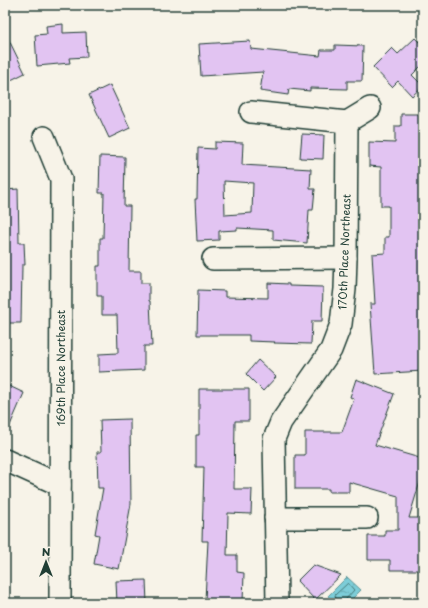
<svg xmlns="http://www.w3.org/2000/svg" width="428" height="608" font-family="'Playpen Sans',sans-serif">
	<defs>
		<pattern id="water-ripples" width="26" height="14" patternUnits="userSpaceOnUse"><rect width="26" height="14" fill="#7dcdd8"/><path d="M2 4q2-2 4 0t4 0M15 11q2-2 4 0t4 0" fill="none" stroke="#66a8b0"/></pattern>
	</defs>
	<rect width="100%" height="100%" fill="#f7f3e8"/>
	<filter id="ink" filterUnits="userSpaceOnUse"><feTurbulence type="fractalNoise" baseFrequency=".025" numOctaves="2"/><feDisplacementMap in="SourceGraphic" scale="8" xChannelSelector="R" yChannelSelector="G"/><feConvolveMatrix kernelMatrix="1 2 1 2 8 2 1 2 1" color-interpolation-filters="sRGB"/></filter>
	<g filter="url(#ink)">
		<polygon fill="url(#water-ripples)" stroke="#579396" points="347,577 361,590 348,603 335,603 328,596"/>
		<g fill="none" stroke-linecap="round" stroke-linejoin="round">
			<polyline stroke="#457776" stroke-width="1" points="337,603 335,595 348,583 354,590 346,599 346,603"/>
		</g>
		<g fill="#e2c4f2" stroke="#1f3d34" fill-rule="evenodd">
			<polygon points="63,24 63,33 86,32 87,57 69,58 70,63 37,66 35,35 47,34 46,26"/>
			<polygon points="5,32 25,73 5,83"/>
			<polygon points="415,38 423,46 423,64 412,75 423,86 412,96 398,81 392,87 373,67 392,48 398,54"/>
			<polygon points="250,41 251,49 320,56 321,50 335,50 335,45 363,46 362,81 347,81 347,89 310,88 310,91 289,89 288,95 260,91 263,72 201,76 199,44"/>
			<polygon points="110,85 130,128 109,138 89,95"/>
			<polygon points="401,114 423,114 423,371 375,374 370,304 375,304 372,254 385,253 385,237 389,237 389,206 381,206 381,167 369,166 369,142 395,143 395,126 401,126"/>
			<polygon points="302,134 324,135 323,159 300,158"/>
			<path d="M215,142L243,143L242,165L311,169L310,189H315L313,210H309L307,243L273,240V230L237,228V230L219,231V240L197,241L195,199H197L198,148L215,149ZM224,181L253,183L252,213L225,215Z"/>
			<polygon points="100,156 125,157 124,206 130,206 129,271 141,271 141,283 149,283 149,301 150,301 152,346 144,346 144,370 99,372 99,354 118,353 117,315 102,315 102,296 97,296 97,266 100,266 100,238 103,238 104,193 99,193"/>
			<polygon points="18,189 19,243 24,243 25,265 22,265 21,323 5,323 5,190"/>
			<polygon points="268,283 289,284 289,286 323,287 322,321 312,321 311,344 274,343 275,342 249,341 249,335 197,335 198,290 225,291 225,297 268,298"/>
			<polygon points="258,360 276,377 263,391 246,374"/>
			<polygon points="356,379 394,394 375,445 423,459 423,472 409,518 423,518 423,570 390,570 390,560 368,560 368,536 385,536 385,530 398,530 398,496 349,482 349,492 329,492 329,489 295,489 295,455 305,455 305,432 342,432 354,399 350,397"/>
			<polygon points="5,384 24,393 5,437"/>
			<polygon points="199,389 249,389 249,421 235,421 234,489 252,489 251,514 228,513 227,555 237,555 237,572 244,573 243,602 205,600 208,541 202,541 204,467 196,467 196,435 199,435"/>
			<polygon points="130,419 131,504 119,569 94,564 99,535 95,534 103,488 98,488 97,452 101,452 100,420"/>
			<polygon points="313,565 341,575 315,600 297,581"/>
			<polygon points="146,580 147,603 117,603 116,581"/>
		</g>
		<g fill="none" stroke-linecap="round" stroke-linejoin="round">
			<defs>
				<g id="minor">
					<polyline points="251,112 347,122 370,108"/>
					<polyline points="44,137 61,179 60,603"/>
					<polyline points="213,259 346,258"/>
					<polyline points="5,460 60,485"/>
					<polyline points="275,518 367,518"/>
					<polyline points="277,603 274,439 281,422 331,350 341,324 345,289 346,258 347,122"/>
				</g>
			</defs>
			<use href="#minor" stroke="#1f3d34" stroke-width="24"/>
			<use href="#minor" stroke="#f7f3e8" stroke-width="21"/>
		</g>
	</g>
	<g text-anchor="middle" dominant-baseline="central" stroke-width="4" stroke-linejoin="round" paint-order="stroke">
		<g font-size="11" fill="#1f3d34" stroke="#f7f3e8">
			<text transform="translate(344 252) rotate(-88)">170th Place Northeast</text>
			<text transform="translate(60 368) rotate(-90)">169th Place Northeast</text>
		</g>
	</g>
	<rect width="428" height="608" fill="none" stroke="#f7f3e8" stroke-width="20"/>
	<rect x="10" y="10" width="408" height="588" fill="none" stroke="#1f3d34" stroke-width="1.5" filter="url(#ink)"/>
	<g transform="translate(46 562)" stroke="#f7f3e8" stroke-width="3" paint-order="stroke">
	<path d="M0-3L7 15L0 10L-7 15Z" fill="#1f3d34"/>
	<text y="-6" font-size="11" font-weight="bold" text-anchor="middle" fill="#1f3d34">N</text>
	</g>
</svg>
